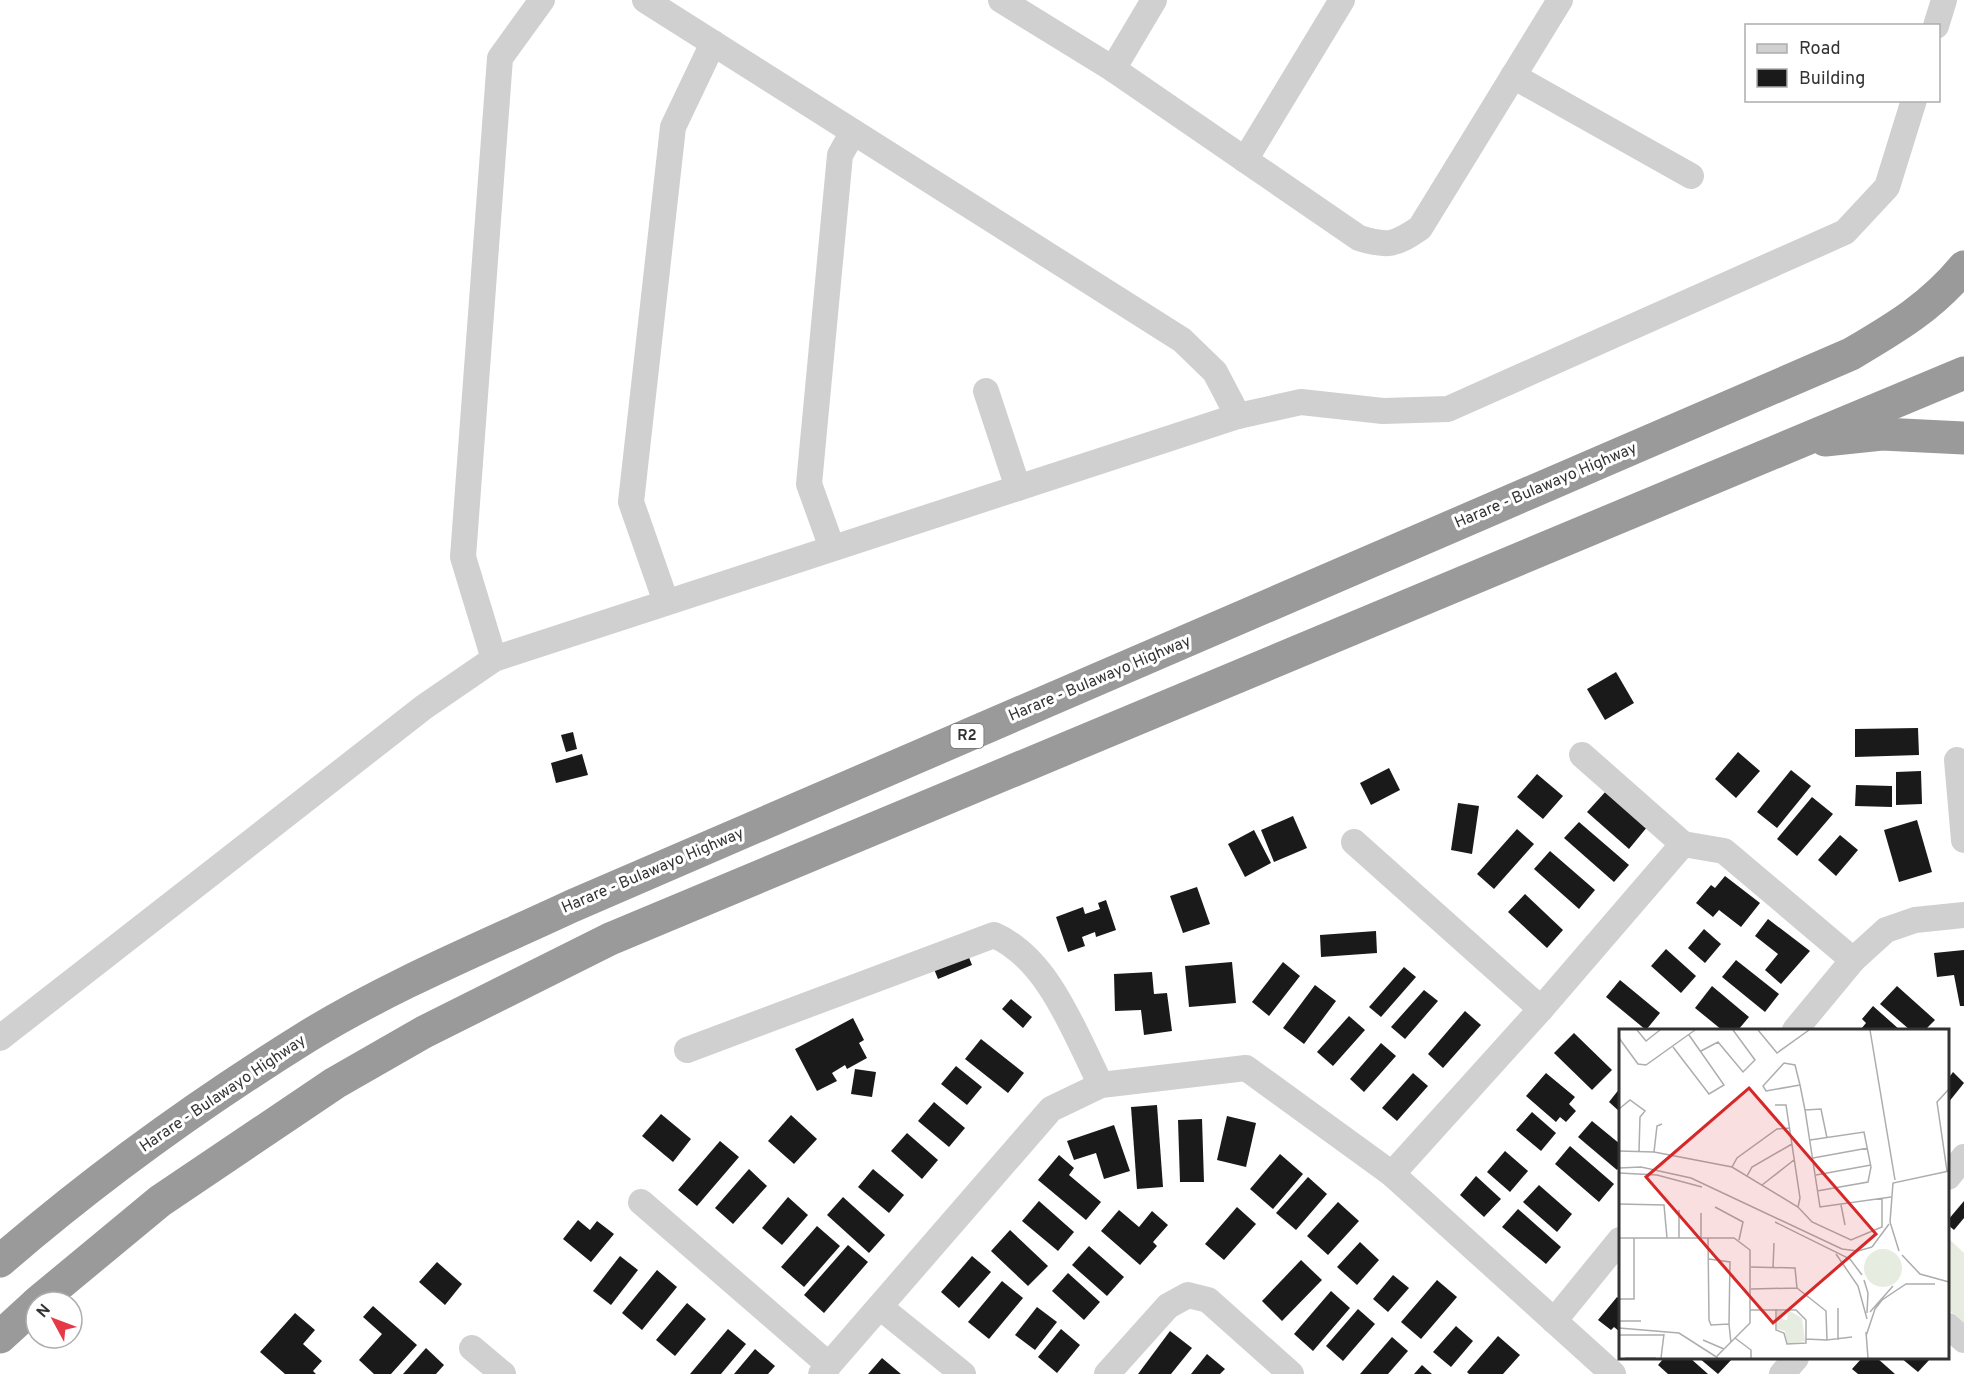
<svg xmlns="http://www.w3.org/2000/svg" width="1964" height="1374" font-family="Overpass,sans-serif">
	<rect width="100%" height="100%" fill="#fff"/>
	<polygon fill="#e6ecdf" points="1948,1238 1964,1253 1964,1323 1948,1309"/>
	<g fill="#1a1a1a">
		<polygon points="1616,672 1634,703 1605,720 1587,689"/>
		<polygon points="1918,728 1919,755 1855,757 1855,729"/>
		<polygon points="573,732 577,749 566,752 561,735"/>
		<polygon points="1738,752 1760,771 1736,798 1715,779"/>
		<polygon points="582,754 588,775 556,783 551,763"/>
		<polygon points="1389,768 1400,790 1371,805 1360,783"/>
		<polygon points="1791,770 1811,786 1777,828 1757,812"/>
		<polygon points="1921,771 1922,804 1896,805 1896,772"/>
		<polygon points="1537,774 1563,796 1543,819 1517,797"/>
		<polygon points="1856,785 1892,786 1892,807 1855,806"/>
		<polygon points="1607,790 1648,826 1629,849 1587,812"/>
		<polygon points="1812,797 1833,814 1797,856 1777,839"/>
		<polygon points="1458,803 1479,806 1472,854 1451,850"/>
		<polygon points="1293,816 1307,848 1274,862 1261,830"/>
		<polygon points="1917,820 1932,872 1899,882 1884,830"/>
		<polygon points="1579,822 1629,865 1614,882 1564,838"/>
		<polygon points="1517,829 1534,844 1494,889 1477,874"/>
		<polygon points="1254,830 1271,863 1245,877 1228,844"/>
		<polygon points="1840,835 1858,850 1836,876 1818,860"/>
		<polygon points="1550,851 1595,890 1579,909 1534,869"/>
		<polygon points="1725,876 1760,903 1741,927 1719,910 1713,917 1696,903 1711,885 1715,888"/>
		<polygon points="1197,887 1210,924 1183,933 1170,896"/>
		<polygon points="1525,894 1563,930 1547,948 1508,912"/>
		<polygon points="1106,900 1116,930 1096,937 1095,932 1082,937 1085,946 1068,952 1056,917 1083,907 1085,914 1100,909 1098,903"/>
		<polygon points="1768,919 1810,951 1781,984 1765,970 1778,954 1755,936"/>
		<polygon points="1704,929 1721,944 1705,963 1688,948"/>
		<polygon points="1376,931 1377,953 1321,957 1320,935"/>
		<polygon points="1666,949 1696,976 1681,993 1651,966"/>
		<polygon points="1964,950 1964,1006 1960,1006 1954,975 1937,977 1934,953"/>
		<polygon points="968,955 972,965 938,979 934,969"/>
		<polygon points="1736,960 1779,994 1765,1012 1722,977"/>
		<polygon points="1232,962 1236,1003 1189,1007 1185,966"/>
		<polygon points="1283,962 1300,976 1269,1016 1252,1002"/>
		<polygon points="1404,967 1416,977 1381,1017 1369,1007"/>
		<polygon points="1152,972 1154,994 1167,993 1172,1031 1144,1035 1141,1010 1115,1011 1114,974"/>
		<polygon points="1620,980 1660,1013 1646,1030 1606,997"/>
		<polygon points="1315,985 1336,1001 1304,1044 1283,1028"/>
		<polygon points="1712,986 1749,1017 1738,1030 1722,1030 1695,1008"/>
		<polygon points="1897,986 1935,1020 1925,1030 1910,1030 1880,1004"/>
		<polygon points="1424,990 1438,1001 1405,1039 1391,1027"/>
		<polygon points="1011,999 1032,1017 1023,1028 1002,1009"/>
		<polygon points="1873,1006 1900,1030 1862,1030 1861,1029 1866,1023 1862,1019"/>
		<polygon points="1465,1011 1481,1025 1443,1068 1428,1054"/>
		<polygon points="1349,1016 1365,1030 1333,1066 1317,1052"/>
		<polygon points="853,1018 864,1040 859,1043 867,1058 847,1069 845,1065 832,1073 837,1081 817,1091 795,1049"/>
		<polygon points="1574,1033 1612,1070 1592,1090 1554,1053"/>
		<polygon points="981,1039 1024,1073 1008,1093 965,1059"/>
		<polygon points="1381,1043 1396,1056 1364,1092 1350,1079"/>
		<polygon points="956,1066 982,1087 967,1105 941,1084"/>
		<polygon points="855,1069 876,1072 872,1097 851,1094"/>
		<polygon points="1953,1072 1964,1083 1948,1103 1948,1079"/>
		<polygon points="1413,1073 1428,1086 1397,1121 1382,1108"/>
		<polygon points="1546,1073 1575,1097 1569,1104 1576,1111 1566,1122 1560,1117 1556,1122 1526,1096"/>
		<polygon points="1620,1088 1620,1112 1609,1102"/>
		<polygon points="934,1102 965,1128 949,1147 918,1121"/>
		<polygon points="1157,1105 1163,1187 1137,1189 1131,1107"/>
		<polygon points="1532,1112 1556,1133 1541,1151 1516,1130"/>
		<polygon points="661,1114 691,1139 673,1162 642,1136"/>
		<polygon points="791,1115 817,1139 794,1164 768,1141"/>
		<polygon points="1227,1116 1256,1123 1246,1167 1217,1160"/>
		<polygon points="1202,1119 1204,1182 1180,1182 1178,1120"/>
		<polygon points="1592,1121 1620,1144 1620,1166 1617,1170 1578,1137"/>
		<polygon points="1114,1125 1130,1171 1104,1179 1096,1153 1074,1160 1067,1141"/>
		<polygon points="907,1133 938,1160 922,1179 891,1151"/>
		<polygon points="720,1141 739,1157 697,1206 678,1190"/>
		<polygon points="1570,1146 1614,1184 1599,1202 1555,1164"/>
		<polygon points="1505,1151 1528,1171 1510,1192 1487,1172"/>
		<polygon points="1280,1154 1303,1174 1273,1209 1250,1189"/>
		<polygon points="1059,1155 1074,1168 1069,1175 1101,1202 1086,1220 1038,1180"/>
		<polygon points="749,1169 767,1186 733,1224 715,1208"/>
		<polygon points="873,1169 904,1195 889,1213 858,1187"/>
		<polygon points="1476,1176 1501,1199 1484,1217 1460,1195"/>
		<polygon points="1308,1177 1327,1194 1296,1230 1276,1213"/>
		<polygon points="1539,1185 1572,1214 1557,1232 1523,1202"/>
		<polygon points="788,1197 808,1215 782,1245 762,1228"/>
		<polygon points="843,1197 885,1235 869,1253 827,1215"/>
		<polygon points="1039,1201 1074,1232 1058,1251 1022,1221"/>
		<polygon points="1964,1201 1964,1218 1954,1230 1948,1225 1948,1220"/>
		<polygon points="1338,1202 1359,1221 1328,1255 1307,1236"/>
		<polygon points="1237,1207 1256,1224 1224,1260 1205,1244"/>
		<polygon points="1518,1209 1561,1247 1546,1264 1502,1227"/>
		<polygon points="1119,1210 1139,1227 1152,1211 1168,1225 1153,1242 1157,1246 1140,1265 1101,1231"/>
		<polygon points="578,1220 590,1230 597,1221 614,1234 591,1262 563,1239"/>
		<polygon points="817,1226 840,1246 804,1287 781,1267"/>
		<polygon points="1010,1230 1048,1266 1028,1286 991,1251"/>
		<polygon points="1360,1242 1379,1260 1357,1285 1337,1267"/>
		<polygon points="848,1245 868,1262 824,1313 804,1295"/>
		<polygon points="1089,1246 1124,1277 1107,1296 1072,1265"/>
		<polygon points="620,1256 638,1270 611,1305 593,1291"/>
		<polygon points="972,1256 991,1272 959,1308 941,1292"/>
		<polygon points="1301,1260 1322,1280 1282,1321 1262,1301"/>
		<polygon points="437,1262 462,1284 445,1305 419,1282"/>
		<polygon points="657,1270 677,1287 642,1330 622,1313"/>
		<polygon points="1068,1273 1100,1302 1084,1320 1052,1291"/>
		<polygon points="1393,1275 1409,1288 1388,1312 1373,1299"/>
		<polygon points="1437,1280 1457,1297 1421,1339 1401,1322"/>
		<polygon points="1002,1281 1023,1298 989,1339 968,1322"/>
		<polygon points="1331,1291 1350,1308 1313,1351 1294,1334"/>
		<polygon points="1617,1297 1620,1300 1620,1332 1614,1327 1611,1330 1598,1320"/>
		<polygon points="687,1303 706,1319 675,1356 656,1340"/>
		<polygon points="373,1306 417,1345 391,1374 374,1374 359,1360 382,1334 363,1317"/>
		<polygon points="1037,1307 1057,1322 1035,1350 1015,1335"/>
		<polygon points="1358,1309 1375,1324 1343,1361 1326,1346"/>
		<polygon points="295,1313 315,1330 303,1344 322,1361 313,1371 316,1374 285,1374 260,1352"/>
		<polygon points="1456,1326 1473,1341 1451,1367 1433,1352"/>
		<polygon points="728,1329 746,1344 721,1374 690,1374"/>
		<polygon points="1061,1329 1080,1345 1057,1373 1038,1357"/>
		<polygon points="1170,1331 1192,1348 1171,1374 1138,1374"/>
		<polygon points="1498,1336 1520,1355 1503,1374 1469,1374 1467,1372"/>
		<polygon points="1392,1337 1408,1351 1388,1374 1360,1374"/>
		<polygon points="426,1348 444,1365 436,1374 403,1374"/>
		<polygon points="755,1349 775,1366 768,1374 734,1374"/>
		<polygon points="1207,1354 1225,1369 1220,1374 1191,1374"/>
		<polygon points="882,1358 901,1374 868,1374"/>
		<polygon points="1664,1358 1690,1358 1708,1374 1668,1374 1658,1365"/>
		<polygon points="1699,1358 1733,1358 1718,1374"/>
		<polygon points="1862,1358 1877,1358 1895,1374 1858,1374 1852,1369"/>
		<polygon points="1901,1358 1931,1358 1918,1372"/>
		<polygon points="1422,1365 1432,1374 1414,1374"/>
	</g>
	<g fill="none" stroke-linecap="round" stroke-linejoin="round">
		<g stroke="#d0d0d0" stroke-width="26">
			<polyline points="645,0 1182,340 1215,372 1238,416"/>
			<path d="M1001,0L1113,69L1359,238C1388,247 1395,245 1420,228L1560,0"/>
			<polyline points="1936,26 1944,0"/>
			<polyline points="1113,69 1154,0"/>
			<polyline points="1513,76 1691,176"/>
			<polyline points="1245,160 1342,0"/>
			<polyline points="986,391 1018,488"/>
			<polyline points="832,548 809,484 840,155 853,132"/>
			<polyline points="666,602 631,502 673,127 713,43"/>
			<polyline points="494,659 463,557 500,58 542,0"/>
			<polyline points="1582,755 1683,844"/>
			<polyline points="1957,760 1964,840"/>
			<polyline points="1354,842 1541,1009"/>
			<polyline points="1853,960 1886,930 1915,920 1964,915"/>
			<polyline points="0,1038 424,707 494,659 1238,416 1301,402 1383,411 1448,409 1845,232 1887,187 1914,100"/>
			<path d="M687,1050L994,935C1049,959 1075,1034 1101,1085"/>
			<polyline points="1392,1174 1541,1009 1683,844 1724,851 1853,960 1795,1030"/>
			<polyline points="1948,1177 1964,1157"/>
			<polyline points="641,1202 829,1365"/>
			<polyline points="880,1307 963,1374"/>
			<polyline points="1554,1321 1620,1240"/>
			<polyline points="1948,1326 1964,1340"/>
			<polyline points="472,1348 503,1374"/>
			<polyline points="821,1374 1051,1109 1101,1085 1246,1068 1392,1174 1613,1374"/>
			<polyline points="1107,1374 1168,1306 1188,1295 1208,1300 1291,1374"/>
			<polyline points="1782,1374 1796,1358"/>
		</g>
		<g stroke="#9a9a9a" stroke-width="33">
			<polyline points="1825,440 1882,434 1964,438"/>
			<path d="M0,1261C96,1178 200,1103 308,1036C391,985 484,947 572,906L1851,354C1895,328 1931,307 1964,267"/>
			<polyline points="38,1302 160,1201 335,1083 424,1032 610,939 1964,373"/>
			<polyline points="0,1337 36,1304"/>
		</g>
	</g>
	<g text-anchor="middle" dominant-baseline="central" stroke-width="6" stroke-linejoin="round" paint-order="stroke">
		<rect fill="#fff" stroke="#707070" stroke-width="1.5" x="950.5" y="724" width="33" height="24" rx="4.5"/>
		<g font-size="15" font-weight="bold" fill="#333">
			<text x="967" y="736">R2</text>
		</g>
		<g font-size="16" fill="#333" stroke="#fff">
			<text transform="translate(1546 486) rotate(-23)">Harare - Bulawayo Highway</text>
			<text transform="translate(1100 679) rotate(-23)">Harare - Bulawayo Highway</text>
			<text transform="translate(653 871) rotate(-23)">Harare - Bulawayo Highway</text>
			<text transform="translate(223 1094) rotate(-34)">Harare - Bulawayo Highway</text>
		</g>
	</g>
	<g transform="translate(1619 1029)">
		<rect width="330" height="330" fill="#fff"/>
		<path d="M245 239a19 19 0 1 1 38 0a19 19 0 1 1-38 0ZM169,281L183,289L186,312L168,315L166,302L158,300V282H164L163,290L168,291Z" fill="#e6ecdf"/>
		<path fill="none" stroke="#adadad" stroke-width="1.5" d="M18,1L27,12L41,1M139,1L158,24L190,1M251,1L276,151M0,9L19,35L27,36L76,1M54,18L90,65L105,56L70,6M82,22L99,13L124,43L136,31L114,1M181,56L147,62L144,57L165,34L176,36L181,56L186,81L201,178L272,168M156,76H167L181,169L179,178M0,80L11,71L26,82L21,88L20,122M186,81L202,80L208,109M191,111L245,103L252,138L249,153L198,162M0,122L35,123L113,138L179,178L193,193L232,211L263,198V169M35,123L38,97L43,95M194,129L249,119M113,138L118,129L158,100L170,99M0,139L22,138L72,149L223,220L239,222L253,218M328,142L318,73L330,60M0,144L38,146L83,158M197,146L252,136M128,147L133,138L173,115M143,156L175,131M0,175L45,176L48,209M222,176L226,196M96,178L124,193L120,211M60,181V209M82,184V209M156,193L231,230L243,246M0,209H115L131,221V294L98,327M89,209L90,291L92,296L110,295L112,314M253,218L270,195M280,222L271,193L274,154L330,142M217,225L239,257L248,290M283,226L301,245L330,253M90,230L111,233L110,295M154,239L155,214M245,251L249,264L248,284M178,259L207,282L208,311L233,308M132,260L178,259L176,239L132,238M0,270H15V209M219,279V311M157,280V301L165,304L168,315L187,314V310M131,281H177L187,291V310L208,311M251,283L274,257M0,292H22M0,299L60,304L99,329M247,303L249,329M0,306H45M247,307L256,280L263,271L287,255H316M116,309L132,321V329M84,311L105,320M6,329H37M42,329L45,305"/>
		<path fill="#d62828" fill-opacity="0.15" stroke="#d62828" stroke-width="3" d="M130,59L257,205L154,294L27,148Z"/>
		<rect width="330" height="330" fill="none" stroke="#333" stroke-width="3"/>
	</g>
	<rect x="1745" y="24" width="195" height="78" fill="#ffffff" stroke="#adadad" stroke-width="1.5"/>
	<rect x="1757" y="44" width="30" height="9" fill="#d0d0d0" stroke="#adadad" stroke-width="1.5"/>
	<text x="1799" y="54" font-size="18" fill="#333333">Road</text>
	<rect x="1757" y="69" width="30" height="18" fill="#1a1a1a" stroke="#adadad" stroke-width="1.5"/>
	<text x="1799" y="84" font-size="18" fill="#333333">Building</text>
	<g transform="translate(54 1320) rotate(311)"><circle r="28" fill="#ffffff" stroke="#adadad" stroke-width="1.5"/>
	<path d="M0-4.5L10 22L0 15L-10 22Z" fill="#e63946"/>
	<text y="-9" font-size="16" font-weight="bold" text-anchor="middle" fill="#333333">N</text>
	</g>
</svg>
